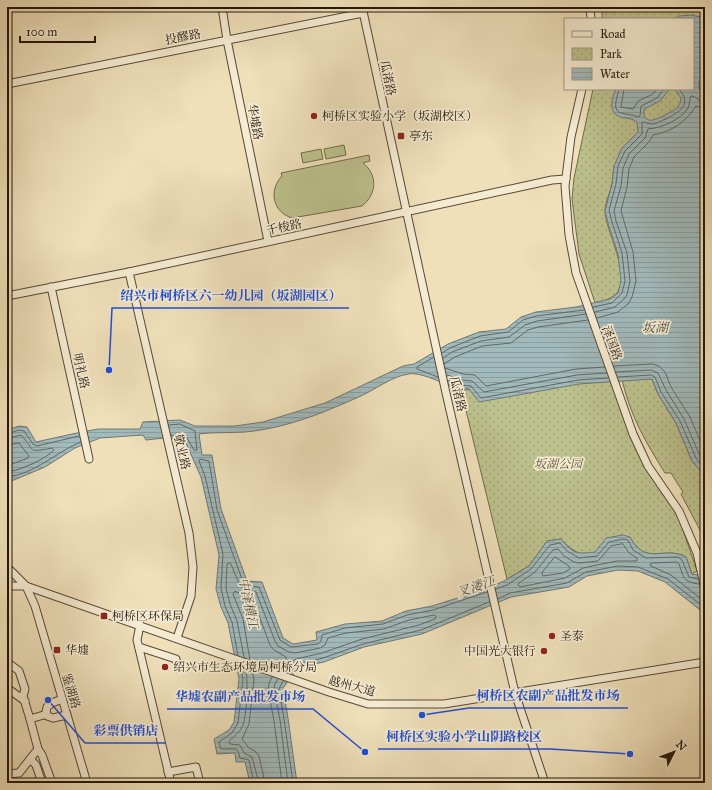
<svg xmlns="http://www.w3.org/2000/svg" width="712" height="790" font-family="'IM FELL Great Primer','Noto Serif SC',serif">
	<defs>
		<pattern id="park-dots" width="8" height="8" patternUnits="userSpaceOnUse"><rect width="8" height="8" fill="#bcc18d"/><path d="M2 2h.1M6 6h.1" fill="none" stroke="#a1a578" stroke-width="1.8" stroke-linecap="round"/></pattern>
		<pattern id="water-rules" width="6" height="5" patternUnits="userSpaceOnUse"><rect width="6" height="5" fill="#a1babc"/><path d="M0 2.5h6" fill="none" stroke="#8a9fa0"/></pattern>
	</defs>
	<rect width="100%" height="100%" fill="#efe0ba"/>
	<filter id="stains"><feTurbulence type="fractalNoise" baseFrequency=".005" numOctaves="4"/><feColorMatrix values="0 0 0 0 .2 0 0 0 0 .09 0 0 0 0 .02 0 0 0 .5 -.17"/></filter>
	<radialGradient id="worn" r=".72"><stop offset=".6" stop-color="#630" stop-opacity="0"/><stop offset="1" stop-color="#630" stop-opacity=".3"/></radialGradient>
	<g fill="#bcc18d" stroke="#706b4c">
		<polygon points="344,145 346,155 326,159 324,149"/>
		<polygon points="321,149 323,159 303,163 301,153"/>
		<path d="M369,155L370,161L363,163C378,175 377,194 362,206L292,218C273,212 268,191 282,176L281,173Z"/>
	</g>
	<g fill="url(#park-dots)" stroke="#706b4c">
		<path d="M602,7H705V107L614,166C613,172 613,178 612,184C610,193 605,202 605,211C605,230 632,276 617,293C612,299 602,301 595,303L579,254L572,199L574,178L593,89H693V19H602Z"/>
		<path d="M652,379L658,394L676,423L692,461L705,476V548L700,530L681,494L683,492L671,473H665C645,441 631,417 622,380Z"/>
		<path d="M612,381L625,420L640,458L665,494L678,515L697,571L692,574L686,557C664,545 646,567 630,537C602,550 586,568 561,539L547,541L529,566L507,579L461,390Z"/>
	</g>
	<path fill="url(#water-rules)" stroke="#6f7875" fill-rule="evenodd" d="M691,15L705,18V74L699,82V89L705,94V476L692,461L676,423L658,394L652,379L579,384L479,402L469,389C450,390 425,371 408,374C391,377 376,389 361,396C345,403 329,410 313,416C290,424 268,430 245,432C230,433 214,432 199,434L202,455H212L221,509L247,581L262,582L283,638L293,644L317,640L316,632L345,624L382,621L406,611L432,606L483,590L504,581L529,566L547,541L561,539C574,554 575,554 595,552L606,538L623,535L630,537C646,567 664,545 686,557L692,574L705,576V614L665,582L638,571L618,570L587,576L569,587L511,597L422,634L364,647L324,662L299,667L283,688L288,718L297,783H250L245,762H236L235,753L217,754L214,739L229,730L234,722L239,679L228,623L221,607L216,589L219,555L201,477L185,441L164,438L146,440L143,435L100,438L75,448L45,467L14,480L7,481V430L19,426L27,427L36,442L72,434L98,429H140L143,422L180,420L195,426H235L263,422L325,403L403,366L414,364L448,344L479,332L506,329L521,317L536,312L576,307L610,299L618,293L621,281L618,254L608,223L605,211L612,184L614,166L622,148L638,132L637,122C630,117 623,119 618,116C608,111 612,97 616,89H693V19H675L679,16ZM671,89L675,90L681,98C681,109 670,112 663,116C660,117 657,119 653,120C649,121 647,119 644,117V109L660,101L668,91Z"/>
	<g fill="none" stroke-linecap="round" stroke-linejoin="round">
		<g stroke="#626864" stroke-width="1">
			<path d="M619,89C618,96 611,110 621,113C627,115 632,114 638,117L640,116L641,106L657,98L664,89"/>
			<polyline points="624,89 621,107 633,109 638,101 653,94 657,89"/>
			<path d="M593,307L612,303L622,293L625,281L622,253L612,222L609,210L616,184L618,166L625,151L642,134V122C646,122 650,125 654,124C658,123 662,120 666,119C679,112 693,105 679,89"/>
			<path d="M595,312L615,307L624,299L627,295L630,281L627,253L616,221L614,211L621,186L623,168L629,154L645,138L648,129C661,128 681,120 688,108C690,104 689,99 691,96C696,96 699,102 705,102"/>
			<path d="M597,318L618,312L629,303L632,297L636,281L633,252L621,211L627,187L629,169L634,157L649,142L653,135C671,132 686,122 696,106L705,108"/>
			<polyline points="442,353 450,348 480,336 508,332 523,320 536,316 584,310"/>
			<polyline points="434,357 417,367 417,369 438,377"/>
			<polyline points="443,358 452,352 481,341 509,337 525,325 537,321 586,314"/>
			<polyline points="444,364 455,357 482,346 511,343 528,330 538,327 588,320"/>
			<polyline points="614,366 652,364 659,366 665,372 671,387 690,417 705,452"/>
			<polyline points="445,368 463,374 475,375 486,386 576,369 605,367"/>
			<polyline points="616,372 651,370 658,373 666,390 684,419 700,456 705,462"/>
			<polyline points="447,375 462,380 472,381 484,392 577,375 607,373"/>
			<polyline points="618,377 651,375 655,377 661,392 680,421 696,458 705,470"/>
			<polyline points="448,380 461,385 471,386 481,398 578,380 608,378"/>
			<polyline points="169,425 180,424 195,431 197,450 194,450 187,438 171,435"/>
			<polyline points="7,434 19,430 24,431 33,444 37,446 79,436"/>
			<path d="M7,439L21,435C36,451 26,453 52,448L54,450C46,459 19,471 7,472"/>
			<polyline points="7,445 19,443 29,456 28,458 7,466"/>
			<path d="M7,477C35,474 56,452 81,442"/>
			<polygon points="623,544 629,553 637,558 637,561 617,561 597,565 583,568 565,578 520,587 518,585 519,583 535,572 553,550 558,549 564,556 574,562 579,563 598,561 611,546"/>
			<polygon points="555,557 569,566 570,569 563,573 543,576 542,573"/>
			<path d="M699,584C683,582 684,578 679,564L677,562L652,563L650,564L651,566L671,575L705,602"/>
			<polyline points="496,589 507,585 531,569 550,545 560,543 567,551 579,558 597,556 609,542 623,539 628,540 633,550 646,558 678,557 682,560 689,577 698,579"/>
			<polyline points="498,599 510,593 567,583 586,572 618,566 638,567 668,579 705,608"/>
			<polyline points="238,656 232,622 225,606 221,588 223,554 205,476 199,461 200,459 209,461 217,510 243,582 246,585 259,587 280,640 291,647 318,644 321,641 322,635 345,628 383,624 407,615 433,610 487,592"/>
			<polyline points="244,657 237,621 230,604 226,588 227,564 229,563 231,564 240,586 244,589 256,592 275,641 278,646 289,652 295,653 320,648 325,645 328,638 346,633 384,629 409,620 434,615 436,616 435,619 419,625 362,639 322,653 296,659 291,662 284,671"/>
			<polyline points="250,660 243,619 233,594 235,591 242,595 252,597 270,645 274,650 286,657 286,659 278,669"/>
			<polyline points="240,666 243,679 238,723 232,733 219,742 221,749 236,749 238,751 240,758 249,760 254,783"/>
			<path d="M246,668C248,679 247,714 243,725C240,733 233,736 229,742L230,744L240,745L244,753L252,757L259,783"/>
			<polyline points="252,670 254,680 249,724 242,739 249,748 255,751 259,756 265,783"/>
			<polyline points="289,673 297,664 323,658 363,644 421,630 489,602"/>
			<polyline points="272,677 269,683 268,690 274,721 282,783"/>
			<polyline points="278,679 275,684 274,689 280,720 288,783"/>
			<polyline points="283,681 279,689 284,719 293,783"/>
		</g>
		<defs>
			<g id="minor">
				<polyline points="222,7 227,40 268,241"/>
				<polyline points="362,7 446,393 515,693 545,783"/>
				<polyline points="590,7 591,19"/>
				<polyline points="7,84 363,13"/>
				<polyline points="582,89 571,137 565,186 569,235 576,273 633,434 648,466 679,511 697,553 705,589"/>
				<polyline points="129,272 189,533 193,567 191,596 177,638"/>
				<polyline points="51,287 89,459"/>
				<polyline points="7,296 129,272 552,180 566,179"/>
				<polyline points="7,567 26,586 35,606 87,783"/>
				<polyline points="7,586 26,586 329,692 368,704 444,704 705,662"/>
				<polyline points="140,625 137,640 171,783"/>
				<polyline points="139,647 176,659 178,668"/>
				<polyline points="7,662 19,671 25,689 23,696 30,719"/>
				<polyline points="7,688 25,701"/>
				<polyline points="62,699 52,703 47,707 46,712 47,716 53,718 67,715"/>
				<polyline points="38,749 42,755 52,783"/>
				<polyline points="30,759 36,765 42,783"/>
				<polyline points="168,772 196,767 200,783"/>
				<polyline points="7,774 19,773 38,749 30,719 47,714"/>
			</g>
		</defs>
		<use href="#minor" stroke="#564837" stroke-width="9"/>
		<use href="#minor" stroke="#f5ebd2" stroke-width="7"/>
	</g>
	<g fill="#8f2418" stroke="#f5ebd2" stroke-width="1.5">
		<circle cx="314" cy="116" r="4"/>
		<rect x="397" y="132" width="8" height="8" rx="2"/>
		<rect x="100" y="612" width="8" height="8" rx="2"/>
		<circle cx="552" cy="636" r="4"/>
		<rect x="53" y="646" width="8" height="8" rx="2"/>
		<circle cx="544" cy="651" r="4"/>
		<circle cx="165" cy="667" r="4"/>
	</g>
	<g text-anchor="middle" dominant-baseline="central" stroke-width="3.5" stroke-linejoin="round" paint-order="stroke">
		<g font-size="12" fill="#23150b" stroke="#f5ebd2">
			<text transform="translate(183 37) rotate(-11)">投醪路</text>
			<text transform="translate(388 78) rotate(78)">瓜渚路</text>
			<text transform="translate(255 122) rotate(79)">华墟路</text>
			<text transform="translate(284 227) rotate(-12)">千梭路</text>
			<text transform="translate(612 343) rotate(70)">泽国路</text>
			<text transform="translate(81 371) rotate(77)">明礼路</text>
			<text transform="translate(458 394) rotate(77)">瓜渚路</text>
			<text transform="translate(182 452) rotate(77)">敬业路</text>
			<text transform="translate(352 686) rotate(15)">越州大道</text>
			<text transform="translate(71 691) rotate(73)">鉴湖路</text>
		</g>
		<g font-size="12" fill="#23150b" stroke="#f5ebd2" text-anchor="start">
			<text x="322" y="116">柯桥区实验小学（坂湖校区）</text>
			<text x="409" y="136">亭东</text>
			<text x="112" y="616">柯桥区环保局</text>
			<text x="560" y="636">圣泰</text>
			<text x="65" y="650">华墟</text>
			<text x="536" y="651" text-anchor="end">中国光大银行</text>
			<text x="173" y="667">绍兴市生态环境局柯桥分局</text>
		</g>
		<g font-size="12" font-style="italic" fill="#595138" stroke="#f5ebd2">
			<text x="558" y="464">坂湖公园</text>
		</g>
		<g font-size="13" font-style="italic" fill="#4f4f49" stroke="#f5ebd2">
			<text x="655" y="328">坂湖</text>
			<text transform="translate(476 587) rotate(-19)">叉溇江</text>
			<text transform="translate(248 603) rotate(78)">中泽横江</text>
		</g>
	</g>
	<path fill="none" stroke="#1d4ed8" stroke-width="1.5" d="M109 370L112 308H349M422 715L469 708H628M365 752L313 709H167M48 700L85 743H166M630 754L550 749H378"/>
	<g fill="#1d4ed8" stroke="#f5ebd2" stroke-width="1.5">
		<circle cx="109" cy="370" r="4"/>
		<circle cx="422" cy="715" r="4"/>
		<circle cx="365" cy="752" r="4"/>
		<circle cx="48" cy="700" r="4"/>
		<circle cx="630" cy="754" r="4"/>
	</g>
	<g font-size="13" text-anchor="middle" font-weight="bold" fill="#1d4ed8" stroke="#f5ebd2" stroke-width="3.5" stroke-linejoin="round" paint-order="stroke">
		<text x="231" y="300">绍兴市柯桥区六一幼儿园（坂湖园区）</text>
		<text x="548" y="700">柯桥区农副产品批发市场</text>
		<text x="240" y="701">华墟农副产品批发市场</text>
		<text x="126" y="735">彩票供销店</text>
		<text x="464" y="741">柯桥区实验小学山阴路校区</text>
	</g>
	<rect width="712" height="790" fill="none" stroke="#efe0ba" stroke-width="24"/>
	<rect x="8" y="8" width="696" height="774" fill="none" stroke="#23150b" stroke-width="2"/>
	<rect x="12" y="12" width="688" height="766" fill="none" stroke="#23150b"/>
	<rect x="564" y="18" width="130" height="72" fill="#f5ebd2" stroke="#a19582"/>
	<rect x="572" y="31" width="20" height="6" fill="#f5ebd2" stroke="#a19582"/>
	<text x="600" y="38" font-size="12" fill="#23150b">Road</text>
	<rect x="572" y="48" width="20" height="12" fill="url(#park-dots)" stroke="#a19582"/>
	<text x="600" y="58" font-size="12" fill="#23150b">Park</text>
	<rect x="572" y="68" width="20" height="12" fill="url(#water-rules)" stroke="#a19582"/>
	<text x="600" y="78" font-size="12" fill="#23150b">Water</text>
	<g transform="translate(674 752) rotate(48)" stroke="#f5ebd2" stroke-width="3" paint-order="stroke">
	<path d="M0-3L7 15L0 10L-7 15Z" fill="#23150b"/>
	<text y="-6" font-size="11" font-weight="bold" text-anchor="middle" fill="#23150b">N</text>
	</g>
	<path d="M20 36v6h75v-6" fill="none" stroke="#23150b" stroke-width="2"/>
	<text x="26" y="36" font-size="12" fill="#23150b" stroke="#f5ebd2" stroke-width="3" paint-order="stroke">100 m</text>
	<rect width="100%" height="100%" filter="url(#stains)"/>
	<rect width="100%" height="100%" fill="url(#worn)"/>
</svg>
